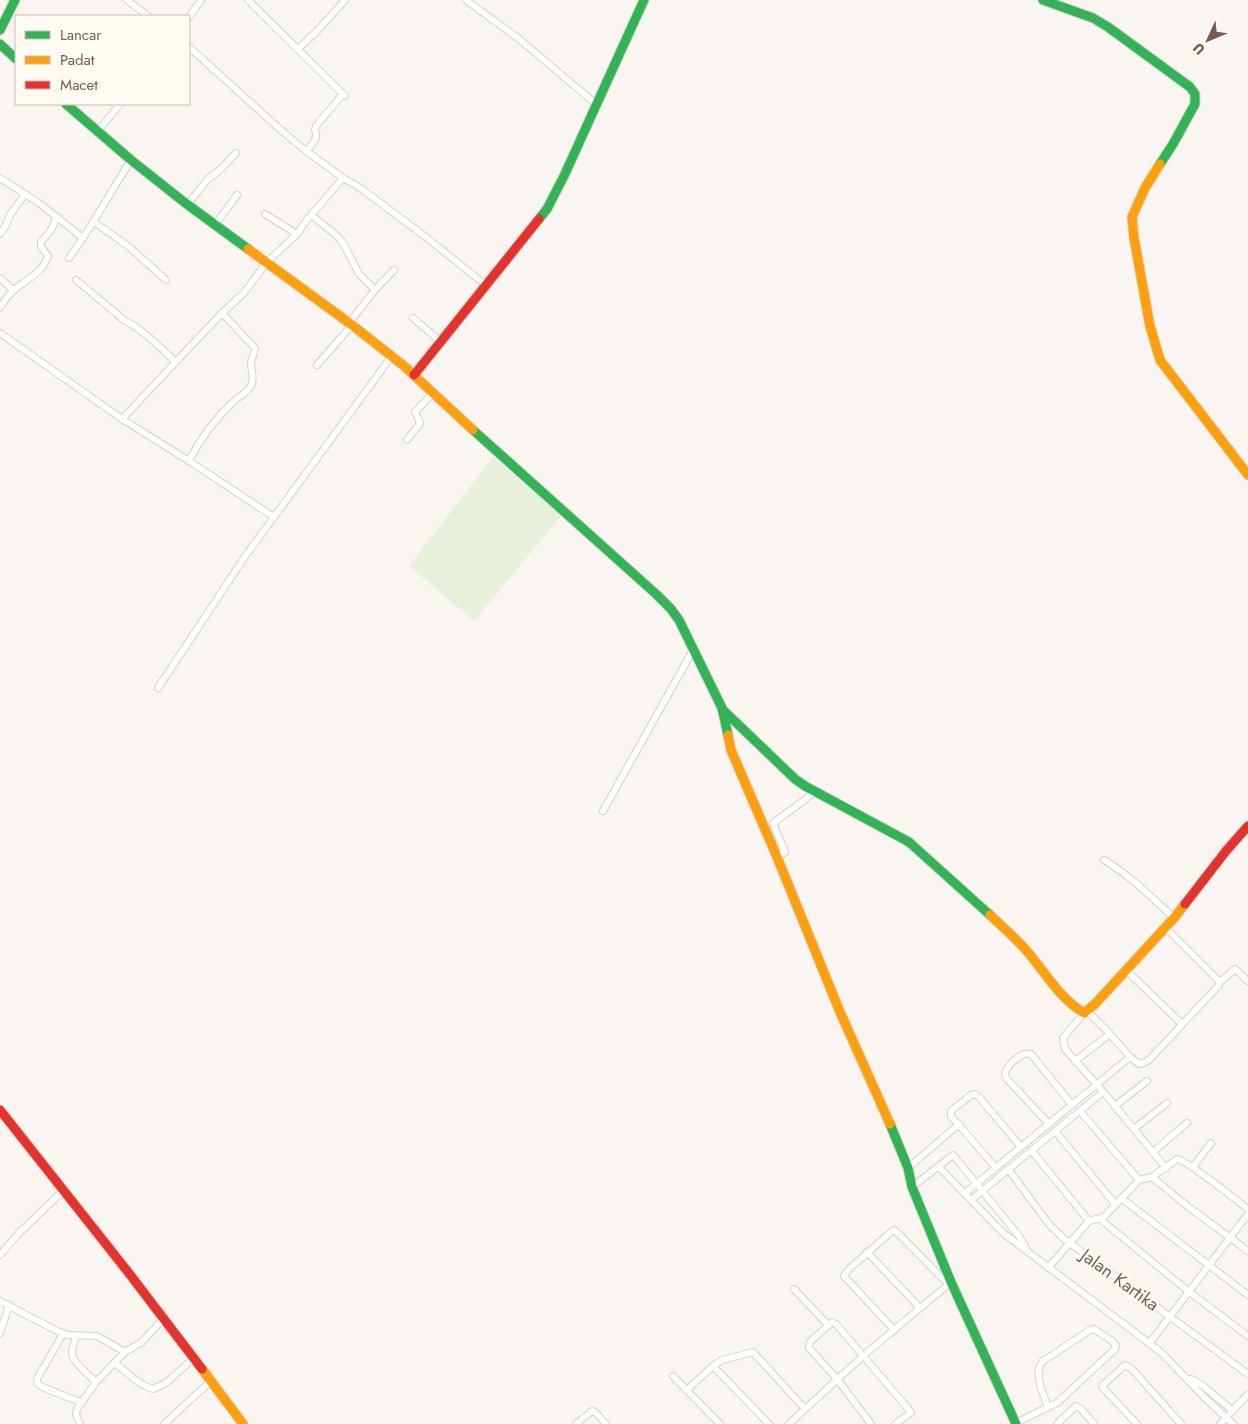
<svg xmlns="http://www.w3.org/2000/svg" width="1248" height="1424" font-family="Jost,sans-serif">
	<rect width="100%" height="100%" fill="#f9f5f0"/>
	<polygon fill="#e7f0db" points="493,457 561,516 474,621 409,566"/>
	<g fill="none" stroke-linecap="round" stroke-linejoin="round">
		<defs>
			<g id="street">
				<polyline points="127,0 148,16"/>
				<polyline points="248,0 345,96"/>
				<polyline points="466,0 519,39 596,104"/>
				<polyline points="189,17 201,0"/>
				<polyline points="189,47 282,131 306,151 343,178 359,187 427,238 487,286"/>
				<polyline points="298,49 318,30 345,0"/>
				<polyline points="98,131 120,104"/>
				<path d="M306,151C312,144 319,139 315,130L316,126L343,94"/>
				<polyline points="0,178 39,203 83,238"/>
				<polyline points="188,204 208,179 221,169 236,153"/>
				<polyline points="265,214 297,234"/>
				<polyline points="311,215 335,234 343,243 359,274 375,290"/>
				<polyline points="94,222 128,246 166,280"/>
				<polyline points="215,225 237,195"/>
				<polyline points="0,234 5,227 10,215 25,194"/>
				<path d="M69,258C92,227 110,193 131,160"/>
				<polyline points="0,278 13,290"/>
				<polyline points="76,280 117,314 125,321 133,325 150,338 176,362"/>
				<path d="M0,307C4,302 8,295 13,291C25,280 43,273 48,256L41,247V242L51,230L57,217"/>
				<polyline points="413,318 441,342"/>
				<polyline points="349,323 375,290 394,270"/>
				<polyline points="0,333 122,419 189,461 274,517 391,357"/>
				<polyline points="317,365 352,325"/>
				<polyline points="122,419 222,313"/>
				<polyline points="407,440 420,423 419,420 415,412 433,393"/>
				<path d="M189,461C200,439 215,419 233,402C239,396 247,393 251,386C255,379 251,371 251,363C251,358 255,354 255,348L222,313L244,293L266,263L297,234L306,221L343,178"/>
				<polyline points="158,688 244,558 274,517"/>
				<polyline points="603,811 693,650"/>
				<polyline points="777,857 785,852 773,823 806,799 815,791"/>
				<path d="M1104,860C1131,876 1151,897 1174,918"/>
				<polyline points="1126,970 1182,1024"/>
				<polyline points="1220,982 1235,969 1248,981"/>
				<polyline points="1087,1011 1110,1034 1130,1057 1139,1064 1144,1063 1149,1060 1219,985 1219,981 1165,927"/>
				<polyline points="1084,1013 1063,1038 1065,1049 1105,1094 1166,1168"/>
				<polyline points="1075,1061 1110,1034"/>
				<polyline points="1115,1106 1147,1081"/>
				<polyline points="1080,1111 1139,1180"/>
				<path d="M1049,1124L1007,1079L1005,1073C1008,1064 1022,1051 1031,1054L1072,1105"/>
				<polyline points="1134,1129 1167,1103"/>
				<polyline points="1055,1131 1115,1204"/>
				<polyline points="1031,1150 1089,1221"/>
				<polyline points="1153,1152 1187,1123"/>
				<polyline points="939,1167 1003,1233 1162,1353 1205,1398 1233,1424"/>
				<polyline points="1193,1167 1211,1143"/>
				<polyline points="908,1168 959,1124"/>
				<polyline points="996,1168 951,1116 951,1111 971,1095 975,1094 979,1097 1021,1147"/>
				<polyline points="1008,1169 1049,1224 1063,1238 1248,1374"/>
				<polyline points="1152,1177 1186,1205 1248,1251"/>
				<polyline points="912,1187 953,1155 1019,1236 1026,1248"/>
				<polyline points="965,1193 1130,1057"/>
				<polyline points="1121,1198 1248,1295"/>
				<polyline points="971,1200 1103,1092"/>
				<polyline points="1100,1219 1188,1291 1248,1336"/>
				<polyline points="867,1252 920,1308"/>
				<polyline points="0,1255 18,1234 64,1190"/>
				<path d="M1048,1268L1089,1221L1104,1217L1139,1180L1152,1177L1177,1159C1187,1160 1236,1200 1248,1209"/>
				<polyline points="794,1289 828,1325"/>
				<polyline points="0,1301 57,1331 67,1335 97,1336 125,1352 142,1342 164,1318"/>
				<polyline points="894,1330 844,1276 849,1269 891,1232 894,1230 900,1235 949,1285"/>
				<polyline points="0,1333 9,1305"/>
				<path d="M63,1334L38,1377C37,1380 36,1381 38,1384C40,1387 75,1400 81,1402"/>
				<path d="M76,1336C75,1341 72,1347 72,1353C72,1362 90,1376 96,1382L77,1409L76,1414L80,1424"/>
				<polyline points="1149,1344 1248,1214"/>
				<path d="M115,1363C127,1372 138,1385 153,1389L166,1383L194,1358"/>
				<polyline points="713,1366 769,1424"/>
				<polyline points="673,1376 720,1424"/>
				<polyline points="1191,1379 1202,1385 1233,1411"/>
				<polyline points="96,1382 125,1352"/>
				<polyline points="687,1390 713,1366 722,1360 753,1352 805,1409"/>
				<path d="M1016,1423L1058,1402L1115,1349L1116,1346L1112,1341L1094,1329L1090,1330L1043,1361C1032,1373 1044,1394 1048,1408"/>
				<polyline points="164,1424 211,1381"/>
				<polyline points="576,1424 592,1411 595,1412 606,1424"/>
				<polyline points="789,1424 864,1355 950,1283"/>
				<polyline points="871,1424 837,1379 809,1348 810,1342 832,1322 836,1324 910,1411 911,1413 895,1424"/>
				<polyline points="1057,1424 1076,1406 1080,1408 1094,1424"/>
				<polyline points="1137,1424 1102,1387 1103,1385 1125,1365 1131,1368 1181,1424"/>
				<polyline points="1220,1424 1248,1394"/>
			</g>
			<g id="fast">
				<polyline points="1043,0 1093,18 1108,27 1190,87 1195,94 1195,104 1173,144 1160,164"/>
				<polyline points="0,30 15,0"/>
				<polyline points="0,44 16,59"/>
				<polyline points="66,104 131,160 184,202 248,249"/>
				<polyline points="539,219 547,209 564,176 644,0"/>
				<polyline points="473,430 656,594 671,609 679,620 722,708 728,735"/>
				<polyline points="722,709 795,779 805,786 909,842 990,915"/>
				<polyline points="890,1124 908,1168 912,1187 951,1282 1016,1424"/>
			</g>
			<g id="slow">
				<polyline points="1160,164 1145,188 1132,217 1134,238 1150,326 1160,360 1248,475"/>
				<polyline points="248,249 352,325 404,366 473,430"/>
				<polyline points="728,735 731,750 777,857 840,1012 890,1124"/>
				<path d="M990,915C1002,926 1015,938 1026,950C1045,972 1059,998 1084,1013L1095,1004L1174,918L1185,904"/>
				<polyline points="202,1369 243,1424"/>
			</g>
			<g id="jam">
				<polyline points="414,375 539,219"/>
				<polyline points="1185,904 1226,851 1248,826"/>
				<polyline points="0,1110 128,1272 202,1369"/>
			</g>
		</defs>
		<use href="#street" stroke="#d7d1cb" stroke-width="8"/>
		<use href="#fast" stroke="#d9d2cb" stroke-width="11"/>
		<use href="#slow" stroke="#d9d2cb" stroke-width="11"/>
		<use href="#jam" stroke="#d9d2cb" stroke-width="11"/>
		<use href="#street" stroke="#fefefd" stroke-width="6"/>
		<use href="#fast" stroke="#30b455" stroke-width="9"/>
		<use href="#slow" stroke="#ff9f0a" stroke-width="9"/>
		<use href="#jam" stroke="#e5322d" stroke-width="9"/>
	</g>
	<g text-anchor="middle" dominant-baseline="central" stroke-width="5" stroke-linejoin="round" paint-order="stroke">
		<g font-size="18" fill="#7a5c4d" stroke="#fffaf3">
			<text transform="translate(1120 1280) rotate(36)">Jalan Kartika</text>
		</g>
	</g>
	<rect x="15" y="15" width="175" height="90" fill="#fffaf3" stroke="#cabbb1"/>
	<rect x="25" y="31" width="25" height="8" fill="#30b455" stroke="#cabbb1"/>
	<text x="60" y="40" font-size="15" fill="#7a5c4d">Lancar</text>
	<rect x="25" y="56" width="25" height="8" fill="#ff9f0a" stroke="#cabbb1"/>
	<text x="60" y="65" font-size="15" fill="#7a5c4d">Padat</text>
	<rect x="25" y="81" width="25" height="8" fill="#e5322d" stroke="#cabbb1"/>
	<text x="60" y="90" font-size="15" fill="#7a5c4d">Macet</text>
	<g transform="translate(1208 40) rotate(226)" stroke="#fffaf3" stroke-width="4" paint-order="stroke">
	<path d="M0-4L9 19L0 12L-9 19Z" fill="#7a5c4d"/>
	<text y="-8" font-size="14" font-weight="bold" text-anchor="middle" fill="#7a5c4d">U</text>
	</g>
</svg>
